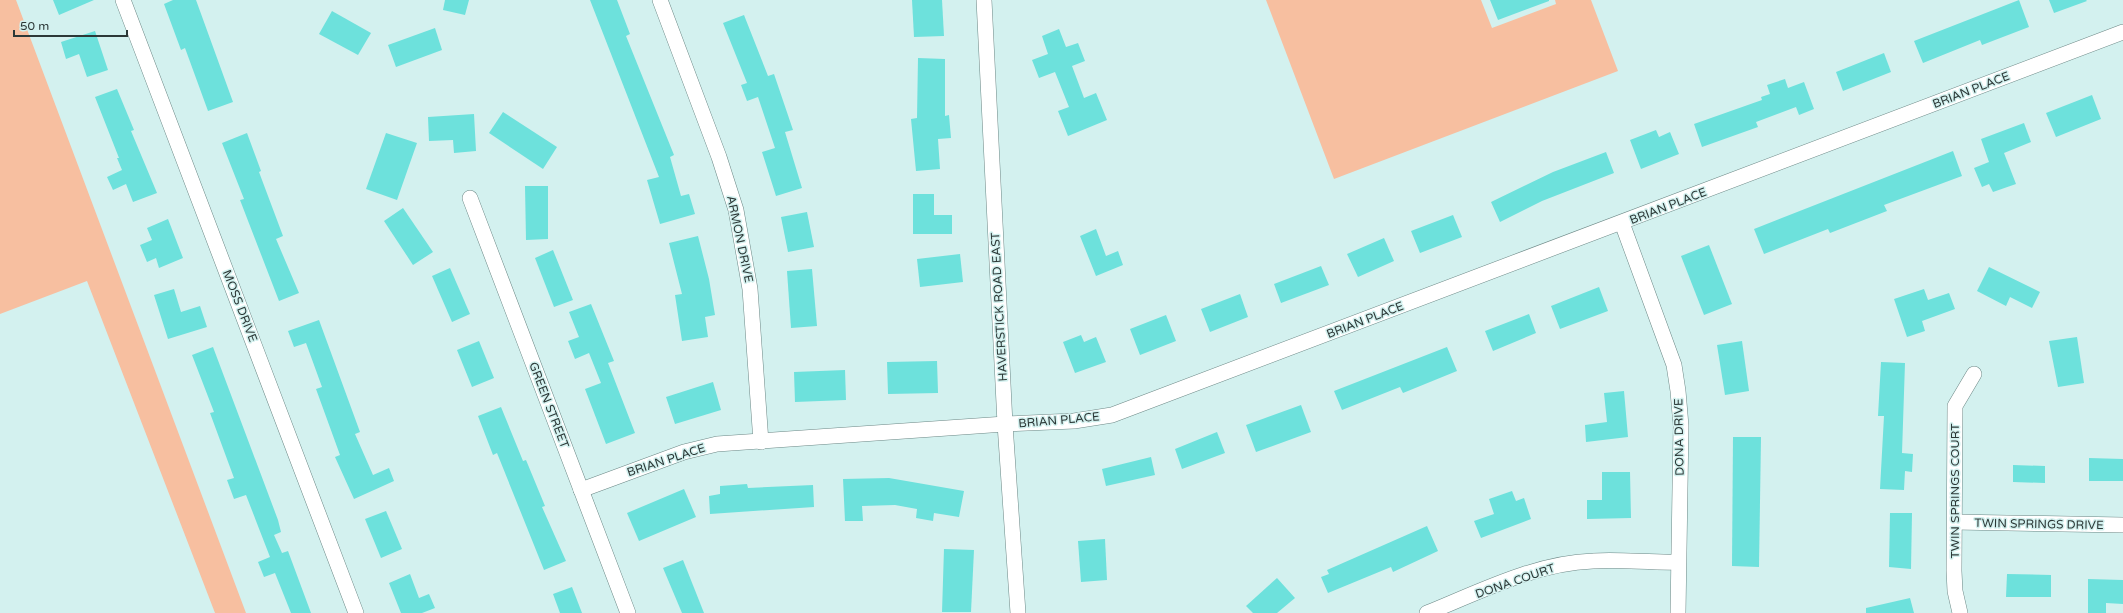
<svg xmlns="http://www.w3.org/2000/svg" width="2123" height="613" font-family="'Varela Round',sans-serif">
	<rect width="100%" height="100%" fill="#d3f1ef"/>
	<g fill="#f7bfa0">
		<polygon points="0,0 16,0 246,613 215,613 87,281 0,314"/>
		<polygon points="1266,0 1481,0 1492,28 1556,4 1555,0 1591,0 1618,71 1334,179"/>
	</g>
	<g fill="#6de1dc">
		<polygon points="53,0 94,0 59,15"/>
		<polygon points="173,0 196,0 233,102 208,111 185,48 181,50 164,4"/>
		<polygon points="445,0 469,0 465,15 443,10"/>
		<polygon points="590,0 617,0 630,34 626,36 674,155 670,157 681,196 689,194 695,214 660,224 647,180 659,177"/>
		<polygon points="912,0 942,0 944,36 914,37"/>
		<polygon points="1490,0 1549,0 1549,1 1498,20"/>
		<polygon points="2019,0 2029,27 1982,45 1980,40 1923,63 1914,41"/>
		<polygon points="2049,0 2086,0 2087,1 2054,13"/>
		<polygon points="332,11 371,33 358,55 319,34"/>
		<polygon points="744,15 768,76 774,74 793,130 785,132 802,188 776,196 762,152 775,148 758,97 747,101 741,85 747,83 723,23"/>
		<polygon points="435,28 442,50 396,67 388,45"/>
		<polygon points="1059,29 1066,47 1078,43 1085,61 1072,66 1084,98 1096,93 1107,120 1068,136 1058,111 1069,107 1055,72 1039,78 1032,60 1048,54 1042,36"/>
		<polygon points="95,31 108,70 87,77 79,54 66,59 61,42"/>
		<polygon points="1884,53 1891,72 1843,91 1836,72"/>
		<polygon points="918,58 945,59 945,116 949,115 951,138 938,139 940,169 916,171 911,119 917,118"/>
		<polygon points="1785,79 1788,88 1804,82 1814,109 1799,115 1796,107 1756,122 1758,127 1702,147 1694,124 1762,100 1761,97 1770,94 1767,85"/>
		<polygon points="117,89 134,130 131,131 157,193 133,202 126,184 113,190 107,177 122,170 117,158 119,158 95,97"/>
		<polygon points="2092,95 2101,119 2056,137 2046,113"/>
		<polygon points="503,112 557,147 543,169 489,133"/>
		<polygon points="474,114 476,151 454,153 453,140 429,141 428,117"/>
		<polygon points="2024,123 2031,142 2004,153 2016,184 1993,192 1989,184 1982,187 1974,168 1989,162 1981,139"/>
		<polygon points="1656,130 1659,137 1670,132 1679,154 1641,169 1630,140"/>
		<polygon points="247,133 261,171 259,172 283,236 276,239 299,293 279,301 240,200 244,199 222,143"/>
		<polygon points="386,133 417,143 397,200 366,189"/>
		<polygon points="1953,151 1962,176 1884,205 1887,211 1830,233 1828,229 1764,254 1754,229"/>
		<polygon points="1606,152 1614,173 1542,201 1500,222 1491,202 1553,172"/>
		<polygon points="525,186 548,186 548,239 526,240"/>
		<polygon points="913,194 934,194 934,215 952,215 952,234 913,234"/>
		<polygon points="403,208 433,252 413,265 384,221"/>
		<polygon points="807,212 814,247 788,252 781,217"/>
		<polygon points="1453,215 1462,237 1420,253 1411,231"/>
		<polygon points="168,219 183,258 159,268 156,258 147,262 140,245 152,240 147,228"/>
		<polygon points="1096,229 1106,256 1118,251 1123,265 1096,276 1080,236"/>
		<polygon points="698,236 709,279 715,315 705,317 708,337 682,341 675,295 682,294 669,243"/>
		<polygon points="1384,238 1394,261 1358,277 1347,254"/>
		<polygon points="1709,245 1732,304 1704,315 1681,256"/>
		<polygon points="553,250 573,300 554,307 535,258"/>
		<polygon points="960,254 963,282 920,287 917,259"/>
		<polygon points="1321,266 1329,285 1281,303 1274,284"/>
		<polygon points="1989,267 2040,292 2032,308 2010,297 2006,306 1977,291"/>
		<polygon points="450,268 470,314 452,322 432,276"/>
		<polygon points="812,269 817,326 791,328 787,271"/>
		<polygon points="1599,287 1608,311 1560,329 1551,306"/>
		<polygon points="174,289 181,312 200,306 207,327 168,339 154,295"/>
		<polygon points="1924,289 1928,300 1949,293 1955,309 1922,321 1925,331 1907,337 1894,299"/>
		<polygon points="1240,294 1248,317 1210,332 1201,309"/>
		<polygon points="591,304 614,361 608,363 635,433 606,444 585,389 601,383 589,353 575,359 568,341 579,337 569,312"/>
		<polygon points="1529,314 1536,333 1493,351 1485,331"/>
		<polygon points="1166,315 1176,341 1140,355 1130,329"/>
		<polygon points="319,320 360,432 355,434 373,475 389,468 394,481 354,499 335,457 340,455 316,389 322,387 306,343 294,347 288,331"/>
		<polygon points="1081,335 1084,342 1096,337 1106,362 1075,373 1063,342"/>
		<polygon points="2077,337 2084,383 2058,387 2049,341"/>
		<polygon points="479,341 494,378 472,387 457,350"/>
		<polygon points="1742,341 1749,391 1725,395 1717,345"/>
		<polygon points="213,347 278,520 281,532 274,535 282,553 288,551 311,613 291,613 275,573 264,577 258,562 270,557 246,495 234,499 227,480 234,478 210,413 214,412 192,355"/>
		<polygon points="1447,347 1457,371 1403,393 1400,387 1342,410 1334,391"/>
		<polygon points="937,361 938,393 888,394 887,362"/>
		<polygon points="1881,362 1905,363 1902,453 1913,454 1912,472 1905,471 1904,490 1880,489 1884,416 1878,416"/>
		<polygon points="845,370 846,400 795,402 794,372"/>
		<polygon points="713,382 721,410 675,424 666,397"/>
		<polygon points="1624,391 1628,437 1586,442 1585,425 1607,422 1604,393"/>
		<polygon points="1301,405 1311,432 1256,452 1246,425"/>
		<polygon points="501,407 523,461 526,460 545,506 542,507 566,561 544,570 497,453 493,455 478,416"/>
		<polygon points="1217,432 1225,453 1182,469 1175,449"/>
		<polygon points="1733,437 1761,437 1759,567 1732,566"/>
		<polygon points="1151,457 1155,475 1106,486 1102,469"/>
		<polygon points="2089,458 2123,459 2123,481 2089,481"/>
		<polygon points="2013,465 2045,466 2045,483 2013,482"/>
		<polygon points="1602,472 1630,472 1631,518 1587,519 1587,500 1602,500"/>
		<polygon points="889,478 964,491 959,517 934,513 933,521 916,518 917,509 895,505 862,506 863,521 845,521 843,479"/>
		<polygon points="747,484 748,488 813,485 814,507 710,514 709,496 720,494 720,486"/>
		<polygon points="684,489 696,517 639,541 627,513"/>
		<polygon points="1512,491 1516,501 1524,498 1531,519 1481,538 1474,521 1494,514 1489,499"/>
		<polygon points="386,511 402,549 381,558 365,519"/>
		<polygon points="1890,513 1912,513 1911,569 1889,567"/>
		<polygon points="1427,526 1438,551 1393,572 1391,567 1328,593 1321,577 1329,574 1327,570"/>
		<polygon points="1105,539 1107,580 1081,582 1078,541"/>
		<polygon points="944,549 974,550 971,612 942,612"/>
		<polygon points="683,560 704,613 682,613 663,568"/>
		<polygon points="410,574 419,598 429,594 435,608 422,613 401,613 389,583"/>
		<polygon points="2007,574 2051,575 2051,597 2006,597"/>
		<polygon points="1277,578 1295,598 1277,613 1253,613 1246,606"/>
		<polygon points="2088,579 2123,580 2123,604 2106,603 2106,613 2088,613"/>
		<polygon points="572,587 582,613 560,613 553,594"/>
		<polygon points="1910,598 1914,613 1866,613 1866,608"/>
	</g>
	<g fill="none" stroke-linecap="round" stroke-linejoin="round">
		<defs>
			<g id="minor">
				<polyline points="123,0 356,613"/>
				<polyline points="660,0 719,157 736,210 750,289 761,442"/>
				<polyline points="984,0 1005,424 1018,613"/>
				<polyline points="470,198 628,613"/>
				<polyline points="1622,223 1674,365 1678,391 1681,426 1678,613"/>
				<polyline points="581,490 684,452 717,444 1005,424 1074,421 1112,415 2123,32"/>
				<polyline points="1955,522 2123,525"/>
				<path d="M1427,613C1479,592 1535,563 1593,561C1621,559 1650,563 1678,562"/>
				<polyline points="1960,613 1955,591 1954,571 1955,406 1974,374"/>
			</g>
		</defs>
		<use href="#minor" stroke="#6c8886" stroke-width="16"/>
		<use href="#minor" stroke="#fff" stroke-width="15"/>
	</g>
	<g text-anchor="middle" dominant-baseline="central" stroke-width="3" stroke-linejoin="round" paint-order="stroke">
		<g font-size="12" fill="#2c3837" stroke="#d3f1ef">
			<text transform="translate(1971 90) rotate(-21)">BRIAN PLACE</text>
			<text transform="translate(1668 206) rotate(-21)">BRIAN PLACE</text>
			<text transform="translate(740 239) rotate(78)">ARMON DRIVE</text>
			<text transform="translate(240 306) rotate(69)">MOSS DRIVE</text>
			<text transform="translate(999 307) rotate(-93)">HAVERSTICK ROAD EAST</text>
			<text transform="translate(1365 320) rotate(-21)">BRIAN PLACE</text>
			<text transform="translate(549 405) rotate(69)">GREEN STREET</text>
			<text transform="translate(1059 420) rotate(-5)">BRIAN PLACE</text>
			<text transform="translate(1679 437) rotate(-91)">DONA DRIVE</text>
			<text transform="translate(666 460) rotate(-18)">BRIAN PLACE</text>
			<text transform="translate(1955 491) rotate(-90)">TWIN SPRINGS COURT</text>
			<text transform="translate(2039 524) rotate(1)">TWIN SPRINGS DRIVE</text>
			<text transform="translate(1515 581) rotate(-19)">DONA COURT</text>
		</g>
	</g>
	<path d="M14 30v6h113v-6" fill="none" stroke="#2c3837" stroke-width="2"/>
	<text x="20" y="30" font-size="12" fill="#2c3837" stroke="#d3f1ef" stroke-width="3" paint-order="stroke">50 m</text>
</svg>
